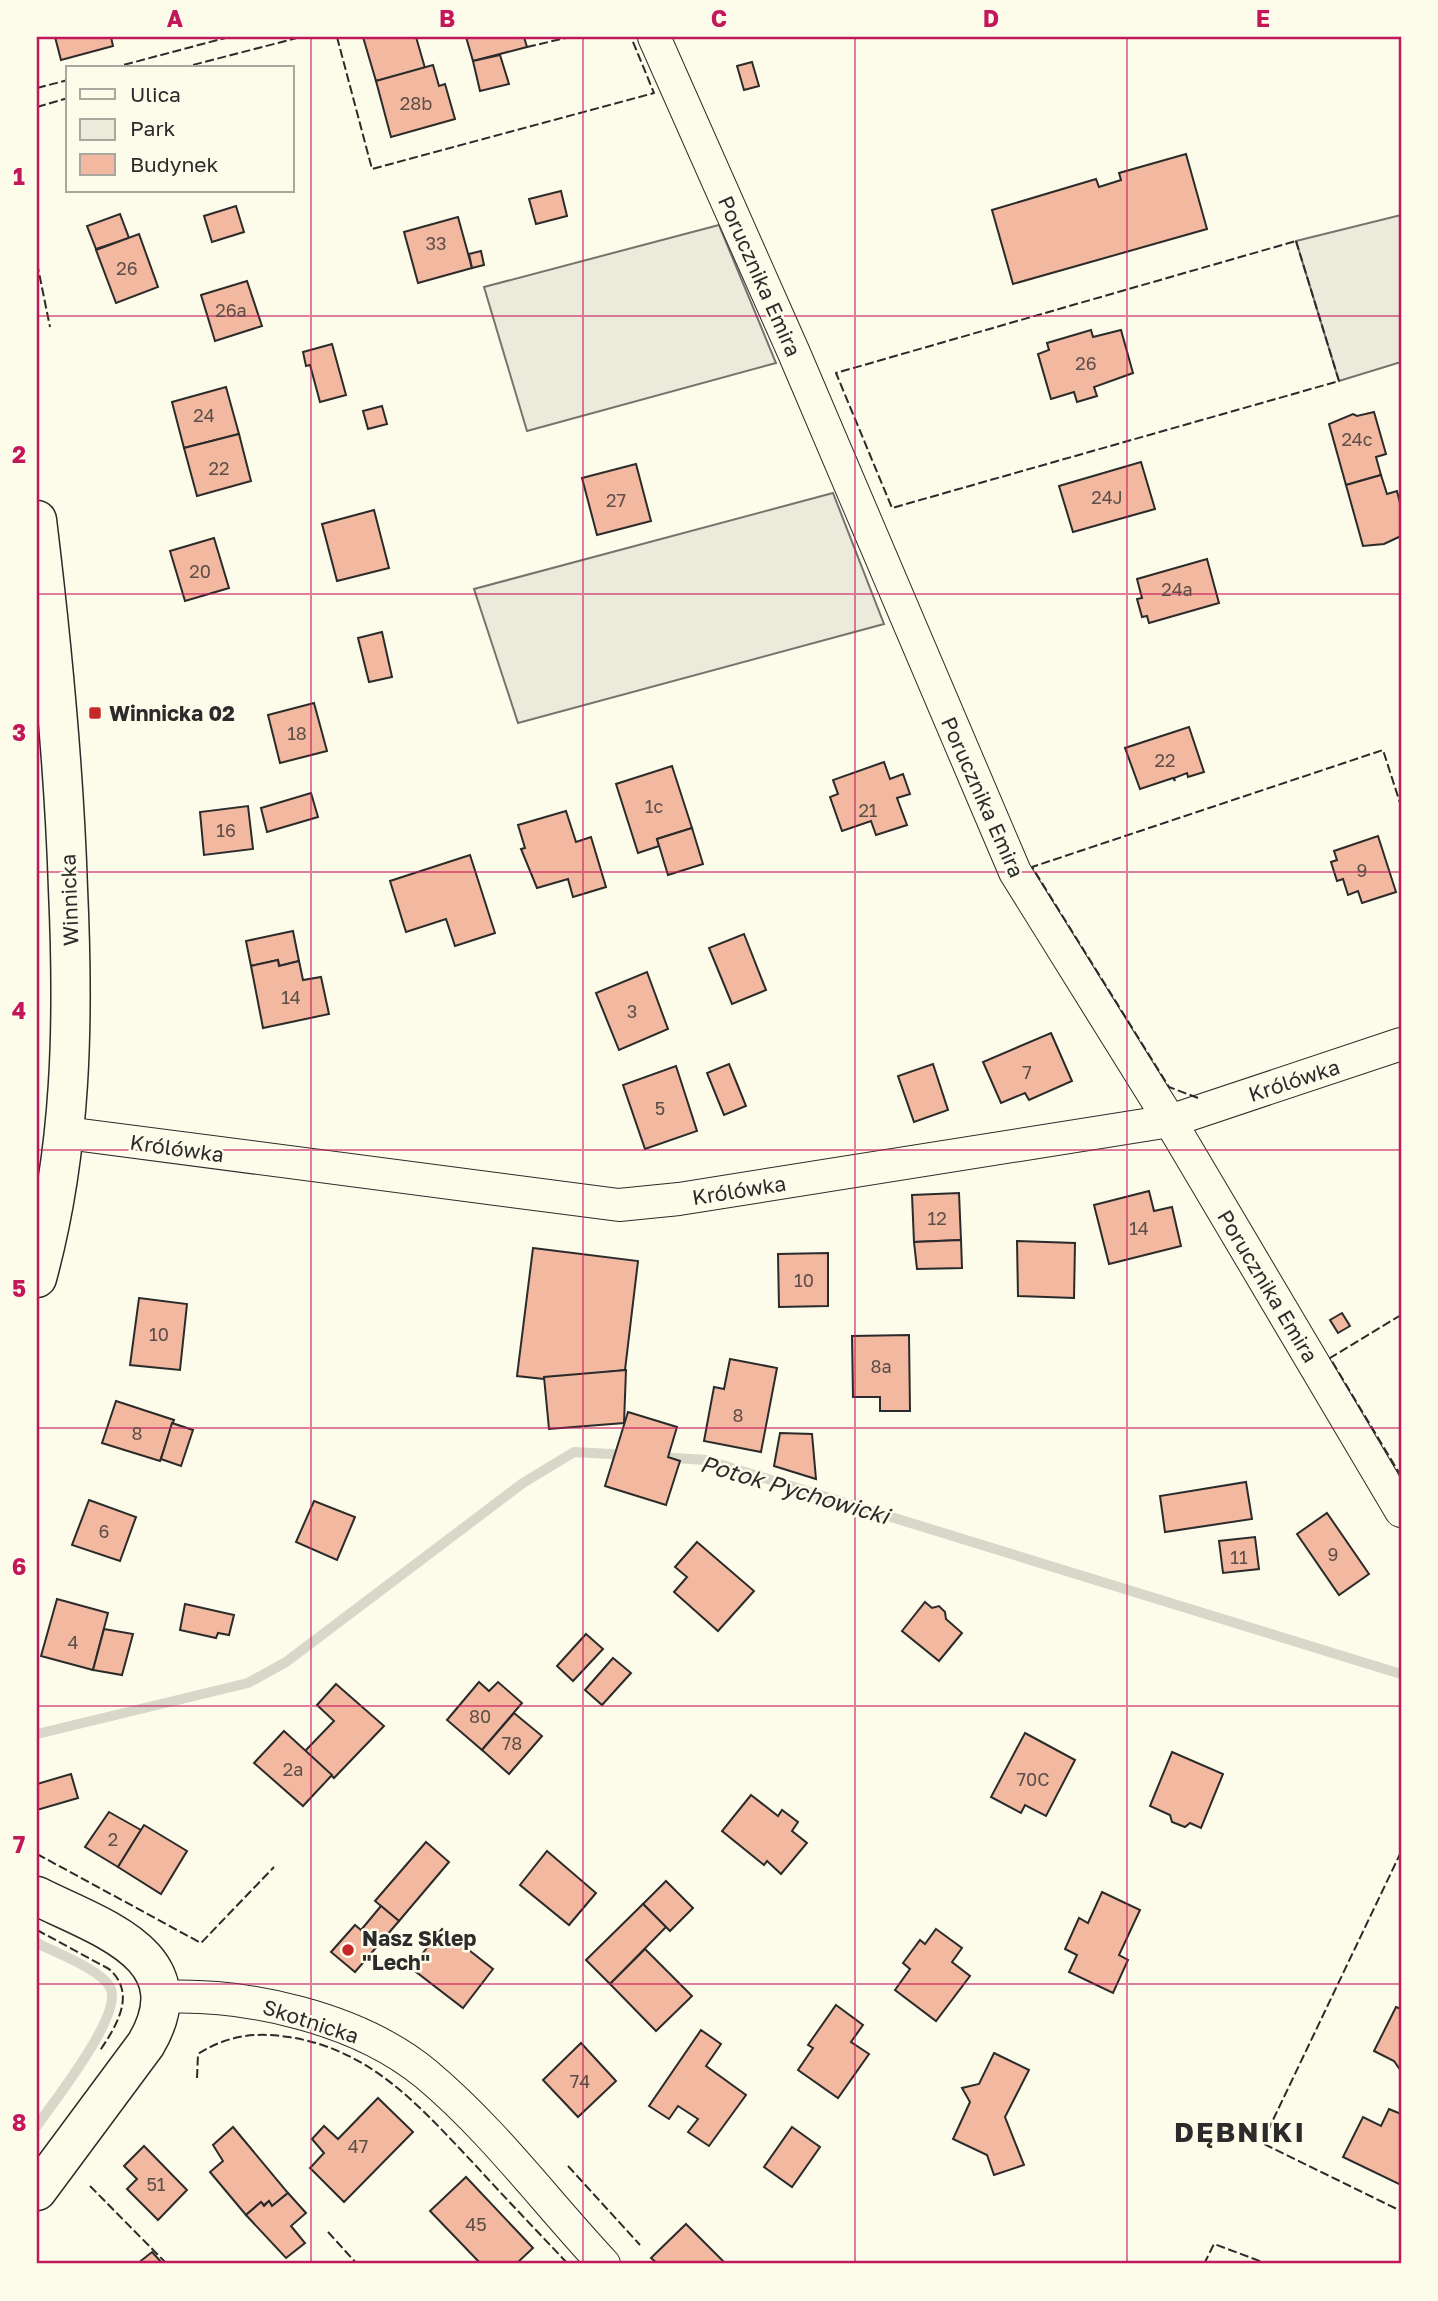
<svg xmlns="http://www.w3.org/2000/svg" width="1438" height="2301" font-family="'Golos Text',sans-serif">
	<rect width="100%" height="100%" fill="#fdfbea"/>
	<g fill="#ecebdb" stroke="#74746e" stroke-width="2">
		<polygon points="1401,215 1401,362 1339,381 1296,241"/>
		<polygon points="719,225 776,363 527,431 484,287"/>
		<polygon points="833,493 884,624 518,723 474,589"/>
	</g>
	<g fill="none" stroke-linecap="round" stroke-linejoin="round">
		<g stroke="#d8d7c9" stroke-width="10">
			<polyline points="659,1457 706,1460 1401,1674"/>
			<polyline points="37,1734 248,1683 286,1662 523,1483 574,1452 629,1455"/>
			<path d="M37,1943C56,1953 100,1969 110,1987C125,2013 53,2102 37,2126"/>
		</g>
	</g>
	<g fill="#f2b8a0" stroke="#2b2b2b" stroke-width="2">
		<polygon points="55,37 111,37 113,46 61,60"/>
		<polygon points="363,37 416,37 425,68 376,81"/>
		<polygon points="466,37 524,37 527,47 473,61"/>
		<polygon points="500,55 509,84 480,91 473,61"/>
		<polygon points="752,62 759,86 744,90 737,66"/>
		<polygon points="433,65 439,86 445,84 455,119 391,137 376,81"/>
		<polygon points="1186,154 1207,229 1013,284 992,210 1096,179 1099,187 1121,180 1119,173"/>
		<polygon points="561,191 567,216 536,224 529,199"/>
		<polygon points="236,206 244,232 212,242 204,216"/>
		<polygon points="120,214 129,238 96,249 87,226"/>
		<polygon points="458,217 472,268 418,283 404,232"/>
		<polygon points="139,234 158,287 116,303 96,250"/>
		<polygon points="481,251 484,265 472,268 469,254"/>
		<polygon points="247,281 262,326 215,341 201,295"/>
		<polygon points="1091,330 1093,337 1121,330 1133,373 1094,387 1097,396 1077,402 1074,392 1051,399 1038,354 1049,350 1047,343"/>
		<polygon points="332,344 346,395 320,402 310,365 306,366 303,352"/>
		<polygon points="226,387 239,434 184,448 172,402"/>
		<polygon points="382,406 387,424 368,429 363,411"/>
		<polygon points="1374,412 1386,454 1376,457 1381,475 1346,485 1329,424 1353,414 1357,416"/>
		<polygon points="239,434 251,481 197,496 184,448"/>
		<polygon points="1141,462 1155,509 1073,532 1059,486"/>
		<polygon points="636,464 651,521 597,535 582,478"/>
		<polygon points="1381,475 1387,494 1397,491 1401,507 1401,536 1384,544 1363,546 1346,485"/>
		<polygon points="374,510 389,568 337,581 322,524"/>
		<polygon points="214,538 229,588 185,601 170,551"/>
		<polygon points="1207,559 1219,603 1149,623 1147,616 1142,617 1137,599 1142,598 1137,579"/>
		<polygon points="382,632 392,677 369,682 358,638"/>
		<polygon points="314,703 327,751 280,763 268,715"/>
		<polygon points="1189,727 1204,772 1188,777 1187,773 1174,778 1175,781 1173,778 1140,789 1125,748"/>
		<polygon points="884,762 890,779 903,774 910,794 897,798 907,825 876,835 871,821 842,831 830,797 838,794 833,780"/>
		<polygon points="672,766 692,828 657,839 659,846 638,853 616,784"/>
		<polygon points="311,793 318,817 267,832 261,808"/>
		<polygon points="248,806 253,849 204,855 200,812"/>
		<polygon points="566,811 576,842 591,837 606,887 573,897 568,879 537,888 521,849 525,848 518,825"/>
		<polygon points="692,828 703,864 668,875 657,839"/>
		<polygon points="1378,836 1396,892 1362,903 1358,891 1348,895 1343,879 1337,881 1331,862 1337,860 1334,851"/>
		<polygon points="470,855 495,933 455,946 446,919 406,932 390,881"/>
		<polygon points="293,931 299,961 279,966 278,960 251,966 246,941"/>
		<polygon points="744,934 766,990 732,1004 709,948"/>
		<polygon points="278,960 279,966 299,961 303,980 321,977 329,1014 263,1028 251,966"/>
		<polygon points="647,972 668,1029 619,1050 596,993"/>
		<polygon points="1051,1033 1072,1081 1029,1100 1025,1093 1001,1103 983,1062"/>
		<polygon points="729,1064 746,1106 724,1115 707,1073"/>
		<polygon points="933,1064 948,1110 914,1122 898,1076"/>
		<polygon points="676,1066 697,1131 645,1149 623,1085"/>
		<polygon points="1149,1191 1154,1211 1172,1207 1181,1246 1109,1264 1094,1205"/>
		<polygon points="959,1193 961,1240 914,1242 912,1195"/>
		<polygon points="961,1240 962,1268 917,1269 914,1242"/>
		<polygon points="1017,1241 1075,1243 1074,1298 1018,1296"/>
		<polygon points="533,1248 638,1261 625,1370 544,1379 517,1376"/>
		<polygon points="828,1253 828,1306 779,1307 778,1254"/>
		<polygon points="139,1298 187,1304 180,1370 130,1365"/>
		<polygon points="1342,1313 1350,1326 1338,1333 1330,1320"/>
		<polygon points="909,1335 910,1411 880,1411 880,1397 853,1397 852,1336"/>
		<polygon points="730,1359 777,1368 761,1452 704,1441 714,1387 724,1389"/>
		<polygon points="626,1370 624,1423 549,1429 544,1377"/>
		<polygon points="116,1401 174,1420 160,1461 102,1443"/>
		<polygon points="628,1412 677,1427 668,1457 680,1461 666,1505 605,1486"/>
		<polygon points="172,1423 193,1430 181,1466 161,1459"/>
		<polygon points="780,1433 812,1434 816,1479 774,1466"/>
		<polygon points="1246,1482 1252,1519 1165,1532 1160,1496"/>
		<polygon points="89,1500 136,1517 120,1561 72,1545"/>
		<polygon points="314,1501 355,1517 337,1560 296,1542"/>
		<polygon points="1327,1513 1369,1574 1339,1595 1297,1534"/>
		<polygon points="1255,1537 1259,1569 1223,1573 1219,1541"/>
		<polygon points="697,1542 754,1591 718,1631 674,1592 687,1577 675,1567"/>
		<polygon points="57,1599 108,1613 93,1670 41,1656"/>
		<polygon points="925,1602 932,1608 939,1606 945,1612 946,1619 962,1633 939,1661 902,1631"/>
		<polygon points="185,1604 234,1615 229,1635 218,1633 216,1638 180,1630"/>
		<polygon points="104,1629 133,1634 122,1675 93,1670"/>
		<polygon points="586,1634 603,1649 573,1681 557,1666"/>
		<polygon points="613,1658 631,1673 602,1705 585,1690"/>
		<polygon points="479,1682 489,1691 498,1682 522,1703 482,1750 447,1720"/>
		<polygon points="336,1684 384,1726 334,1778 305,1751 334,1721 317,1705"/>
		<polygon points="514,1713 542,1736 509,1774 482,1750"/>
		<polygon points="284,1731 332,1775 303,1806 254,1763"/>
		<polygon points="1025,1733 1075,1760 1046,1816 1025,1805 1021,1813 991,1797"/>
		<polygon points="1172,1752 1223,1774 1201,1828 1190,1823 1185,1827 1172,1822 1170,1815 1150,1806"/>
		<polygon points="71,1774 78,1798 37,1810 37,1784"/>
		<polygon points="751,1795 778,1816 782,1810 798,1822 792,1831 807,1843 781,1874 767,1861 764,1865 722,1831"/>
		<polygon points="109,1812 141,1830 118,1867 85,1847"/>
		<polygon points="144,1825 187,1851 161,1894 118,1867"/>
		<polygon points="426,1842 449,1862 399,1921 375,1901"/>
		<polygon points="547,1851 596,1893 569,1925 520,1885"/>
		<polygon points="666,1881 693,1908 670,1931 643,1904"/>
		<polygon points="1102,1892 1140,1910 1119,1955 1128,1960 1113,1993 1069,1972 1077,1955 1065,1949 1079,1918 1088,1923"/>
		<polygon points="643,1904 666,1927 610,1984 586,1960"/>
		<polygon points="381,1906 399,1921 355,1972 331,1952 355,1925 361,1930"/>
		<polygon points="442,1929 493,1969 463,2008 411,1968"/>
		<polygon points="936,1929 962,1948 952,1962 970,1976 936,2021 895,1990 910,1969 903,1963 920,1940 925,1944"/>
		<polygon points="645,1949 692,1996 656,2031 610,1984"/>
		<polygon points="836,2005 863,2025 851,2042 869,2054 838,2098 798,2070 813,2048 808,2045"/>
		<polygon points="1396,2007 1401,2009 1401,2071 1394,2061 1374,2051"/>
		<polygon points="701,2030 721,2044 706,2066 746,2095 709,2146 688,2132 698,2119 678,2106 669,2119 649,2106"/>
		<polygon points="581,2043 616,2081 578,2117 543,2080"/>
		<polygon points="994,2053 1029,2070 1005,2117 1024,2165 994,2175 987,2155 953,2139 970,2102 962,2088 979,2084"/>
		<polygon points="378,2098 413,2132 344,2202 310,2168 324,2153 312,2139 324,2126 338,2139"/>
		<polygon points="1389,2109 1401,2114 1401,2185 1343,2157 1363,2117 1381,2126"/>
		<polygon points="233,2127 288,2193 272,2206 269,2201 264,2205 261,2202 246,2215 210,2172 223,2161 213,2145"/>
		<polygon points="792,2127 820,2147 792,2187 764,2167"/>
		<polygon points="144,2146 187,2190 158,2220 127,2189 137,2179 124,2166"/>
		<polygon points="466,2177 533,2248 516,2264 481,2264 430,2211"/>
		<polygon points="288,2193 306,2213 291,2226 305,2243 286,2258 246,2215 261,2202 264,2206 269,2201 272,2206"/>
		<polygon points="686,2224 726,2264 658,2264 651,2258"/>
		<polygon points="152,2252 163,2264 137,2264"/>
	</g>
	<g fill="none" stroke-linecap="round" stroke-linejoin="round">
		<defs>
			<g id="minor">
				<polyline points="654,37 794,353 1015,872 1170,1121 1401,1511"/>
				<polyline points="66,1133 619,1205 679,1199 1170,1121 1401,1044"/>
				<path d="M161,1997C247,1993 358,2018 426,2074C493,2130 545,2201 604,2264"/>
			</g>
			<g id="tertiary">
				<path d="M37,520C52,643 64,765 68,889C74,1021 72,1150 37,1278"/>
				<path d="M37,1896C98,1927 198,1955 146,2044L37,2191"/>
			</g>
		</defs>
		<use href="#minor" stroke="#2b2b2b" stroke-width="34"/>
		<use href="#tertiary" stroke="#2b2b2b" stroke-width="41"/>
		<use href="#minor" stroke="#fdfbea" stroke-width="32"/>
		<use href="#tertiary" stroke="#fdfbea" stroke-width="38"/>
		<g stroke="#2b2b2b" stroke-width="2" stroke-dasharray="9 3.5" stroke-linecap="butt">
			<polyline points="337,37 372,169 654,93 631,37"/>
			<polyline points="527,47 570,37"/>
			<polyline points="112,68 229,37"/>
			<polyline points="181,68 301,37"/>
			<polyline points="37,88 68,80"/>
			<polyline points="37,107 68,98"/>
			<polygon points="1296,241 1339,381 892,508 836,373"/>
			<polyline points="37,263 50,327"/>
			<polyline points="1198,1098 1169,1087 1032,867 1383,750 1401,806"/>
			<polyline points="1401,1315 1330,1358 1401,1476"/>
			<polyline points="1401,1852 1262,2143 1401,2211"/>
			<polyline points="37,1854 201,1943 274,1867"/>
			<path d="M37,1930L109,1969C138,1994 115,2028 99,2052"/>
			<path d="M197,2078L198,2054C228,2035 255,2032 289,2037C373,2050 422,2109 477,2167C507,2200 538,2232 568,2264"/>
			<polyline points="568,2166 640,2245"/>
			<polyline points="90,2186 167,2264"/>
			<polyline points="328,2232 357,2264"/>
			<polyline points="1204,2264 1214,2244 1268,2264"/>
		</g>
	</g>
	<path fill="none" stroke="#c2185b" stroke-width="2" stroke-opacity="0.55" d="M311,37V2264M583,37V2264M855,37V2264M1127,37V2264M37,316H1401M37,594H1401M37,872H1401M37,1150H1401M37,1428H1401M37,1706H1401M37,1984H1401"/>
	<g fill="#c62828" stroke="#fdfbea" stroke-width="2.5">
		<rect x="88" y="706" width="14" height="14" rx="3.5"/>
		<circle cx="348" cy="1950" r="7"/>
	</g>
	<g text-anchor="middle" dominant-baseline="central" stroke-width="5" stroke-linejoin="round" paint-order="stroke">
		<g font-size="18" fill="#5d4e48">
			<text x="416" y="103">28b</text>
			<text x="436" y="243">33</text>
			<text x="127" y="268">26</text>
			<text x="231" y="310">26a</text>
			<text x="1086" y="363">26</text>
			<text x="204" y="415">24</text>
			<text x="1357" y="439">24c</text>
			<text x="219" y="468">22</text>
			<text x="1107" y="497">24J</text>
			<text x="616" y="500">27</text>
			<text x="200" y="571">20</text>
			<text x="1177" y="589">24a</text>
			<text x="297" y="733">18</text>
			<text x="1165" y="760">22</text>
			<text x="654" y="806">1c</text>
			<text x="868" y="810">21</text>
			<text x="226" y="830">16</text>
			<text x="1362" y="870">9</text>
			<text x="291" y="997">14</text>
			<text x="632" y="1011">3</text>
			<text x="1027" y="1072">7</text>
			<text x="660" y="1108">5</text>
			<text x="937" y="1218">12</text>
			<text x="1139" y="1228">14</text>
			<text x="804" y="1280">10</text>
			<text x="159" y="1334">10</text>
			<text x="881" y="1366">8a</text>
			<text x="738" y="1415">8</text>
			<text x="137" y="1433">8</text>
			<text x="104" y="1531">6</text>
			<text x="1333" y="1554">9</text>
			<text x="1239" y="1557">11</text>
			<text x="73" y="1642">4</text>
			<text x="480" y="1716">80</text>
			<text x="512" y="1743">78</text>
			<text x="293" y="1769">2a</text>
			<text x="1033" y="1779">70C</text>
			<text x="113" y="1839">2</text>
			<text x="580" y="2081">74</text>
			<text x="358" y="2146">47</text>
			<text x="156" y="2184">51</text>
			<text x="476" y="2224">45</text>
		</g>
		<g font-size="21" fill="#2b2b2b" stroke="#fdfbea">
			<text transform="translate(760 276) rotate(66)">Porucznika Emira</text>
			<text transform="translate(983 797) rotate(66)">Porucznika Emira</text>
			<text transform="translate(69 900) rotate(-92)">Winnicka</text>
			<text transform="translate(1294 1080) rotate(-18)">Królówka</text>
			<text transform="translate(177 1148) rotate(8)">Królówka</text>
			<text transform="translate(739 1190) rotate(-9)">Królówka</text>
			<text transform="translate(1268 1286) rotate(59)">Porucznika Emira</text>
			<text transform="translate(311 2021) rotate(18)">Skotnicka</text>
		</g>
		<g font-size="21" font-weight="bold" fill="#2b2b2b" stroke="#fdfbea" text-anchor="start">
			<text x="109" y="713">Winnicka 02</text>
			<text x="362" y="1938">Nasz Sklep<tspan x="362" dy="24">"Lech"</tspan></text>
		</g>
		<g font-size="23" font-style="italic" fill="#2b2b2b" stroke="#fdfbea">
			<text transform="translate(795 1489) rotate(16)">Potok Pychowicki</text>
		</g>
		<g font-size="28" font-weight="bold" letter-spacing="2" fill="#2b2b2b" stroke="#fdfbea">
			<text x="1240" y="2131">DĘBNIKI</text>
		</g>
	</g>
	<rect width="1438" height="2301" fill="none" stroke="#fdfbea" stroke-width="77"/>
	<rect x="66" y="66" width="228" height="126" fill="#fdfbea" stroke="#a9a89e" stroke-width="2"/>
	<rect x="80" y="89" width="35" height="10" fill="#fdfbea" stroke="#a9a89e" stroke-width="2"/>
	<text x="130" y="102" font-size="21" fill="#2b2b2b">Ulica</text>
	<rect x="80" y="119" width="35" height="21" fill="#ecebdb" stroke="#a9a89e" stroke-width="2"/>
	<text x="130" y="136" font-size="21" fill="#2b2b2b">Park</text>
	<rect x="80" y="154" width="35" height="21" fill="#f2b8a0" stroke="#a9a89e" stroke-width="2"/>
	<text x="130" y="172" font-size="21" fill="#2b2b2b">Budynek</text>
	<rect x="38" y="38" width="1362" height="2224" fill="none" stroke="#c2185b" stroke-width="2.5"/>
	<g font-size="23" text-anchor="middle" font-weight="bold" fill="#c2185b">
		<text x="175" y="27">A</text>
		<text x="447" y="27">B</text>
		<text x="719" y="27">C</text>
		<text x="991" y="27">D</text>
		<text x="1263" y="27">E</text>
		<text x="19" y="185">1</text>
		<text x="19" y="463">2</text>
		<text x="19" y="741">3</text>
		<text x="19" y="1019">4</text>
		<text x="19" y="1297">5</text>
		<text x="19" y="1575">6</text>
		<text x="19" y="1853">7</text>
		<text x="19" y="2131">8</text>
	</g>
</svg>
